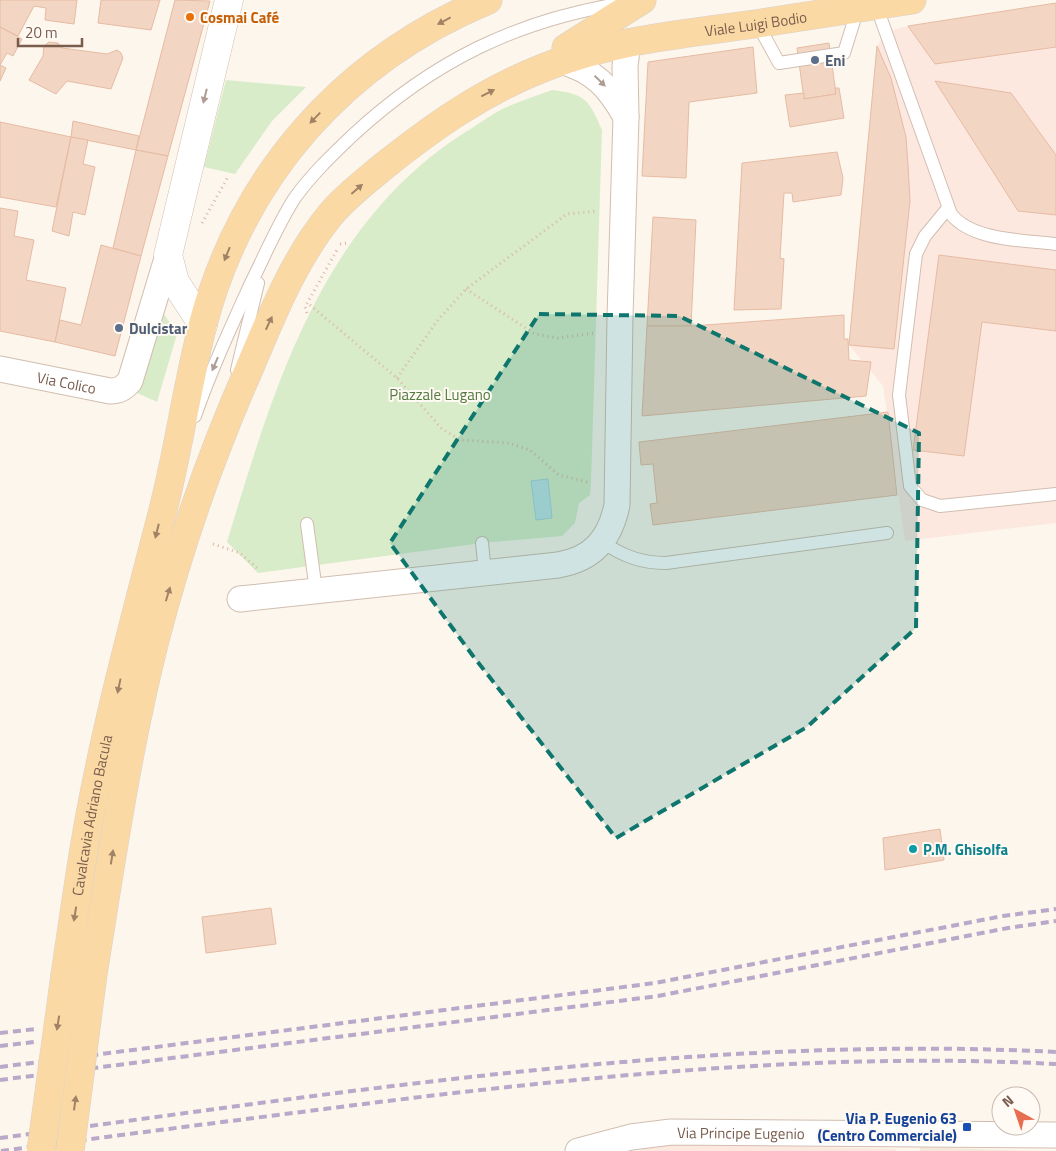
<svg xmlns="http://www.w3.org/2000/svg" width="1056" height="1151" font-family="'Titillium Web',sans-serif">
	<rect width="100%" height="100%" fill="#fdf6ec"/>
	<polygon fill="#f5e8da" points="920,1147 1031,1151 920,1151"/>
	<g fill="#fde8e0">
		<polygon points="1056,3 1056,523 905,541 883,386 849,345 877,46 886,32 908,26"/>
		<polygon points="646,1143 896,1149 896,1151 640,1151"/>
	</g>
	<g fill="#d8ecc9">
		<polygon points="226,80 306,87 272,121 235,174 204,167"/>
		<path d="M552,90C586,94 589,100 602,130L591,483L590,495L579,503L575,523L562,536L482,543L258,573L227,542C274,387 321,223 467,131C481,123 494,112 509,106C523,100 538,95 552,90Z"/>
		<polygon points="164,314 177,334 157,402 135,392"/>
	</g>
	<polygon fill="#bfe3e8" stroke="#a5d3da" points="548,479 552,518 536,520 531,481"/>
	<g fill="#f3d5c3" stroke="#e6bba3">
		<polygon points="0,0 77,0 74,24 45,20 46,8 34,6 18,36 0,27"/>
		<polygon points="101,0 160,0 151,30 98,23"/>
		<polygon points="175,0 210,1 168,156 136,150"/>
		<polygon points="1056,3 1056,47 935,64 908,26"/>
		<polygon points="0,27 22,39 13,56 7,53 0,65 6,68 0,81"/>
		<polygon points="49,42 58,43 62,48 107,54 117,50 121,53 123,58 111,89 67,81 56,94 29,80 43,56 44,46"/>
		<polygon points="829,43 836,94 804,99 797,48"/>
		<polygon points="877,46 891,78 906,137 908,165 910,201 894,349 849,345"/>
		<polygon points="753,47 757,93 689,102 686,178 642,176 648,62"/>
		<polygon points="935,81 1011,93 1056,155 1056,215 1018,211"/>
		<polygon points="835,88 839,88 844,118 790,127 785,95 804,93 804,99 836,94"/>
		<polygon points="73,121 139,136 136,150 71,137"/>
		<polygon points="0,122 71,137 56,207 0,197"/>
		<polygon points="71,137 88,140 83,164 95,167 85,215 73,212 69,236 52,231"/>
		<polygon points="136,150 168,156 141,256 113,248"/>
		<polygon points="837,152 843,178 841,195 793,202 792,193 784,193 780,258 784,259 781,309 734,310 742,163"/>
		<polygon points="0,208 18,211 14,236 34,240 26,280 66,288 55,342 0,331"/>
		<polygon points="653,217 696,220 691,326 647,326"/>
		<polygon points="101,245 141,256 115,356 55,342 60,320 81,325"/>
		<polygon points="939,255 1056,270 1056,331 982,322 964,456 913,450"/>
		<polygon points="844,315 844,339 848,339 849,360 871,362 866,396 642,416 647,326 691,326"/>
		<polygon points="888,412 897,495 653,525 650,504 657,503 653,464 641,465 639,442"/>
		<polygon points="940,829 944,860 885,870 883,838"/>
		<polygon points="271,908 276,944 206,953 202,917"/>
	</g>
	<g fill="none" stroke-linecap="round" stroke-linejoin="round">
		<defs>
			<g id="service">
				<path d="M876,5L951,214C972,241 1024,240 1056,244"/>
				<polyline points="757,23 779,63 844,53 858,8"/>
				<polyline points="948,208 925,236 916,254 899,395 910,486 922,500 940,506 1056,494"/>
				<polyline points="237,370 258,283"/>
				<path d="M195,416C211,370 231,327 251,283C265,255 277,226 294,199C311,175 332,155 353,135C433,61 517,20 624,3"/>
				<polyline points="307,524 316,591"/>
				<path d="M602,542C623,556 641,563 666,563L887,533"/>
				<polyline points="482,543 485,573"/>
			</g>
			<g id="minor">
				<path d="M561,61C595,71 609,87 626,117"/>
				<path id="s1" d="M0,369L110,391C119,391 124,388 130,381L168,255"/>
				<path d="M240,599L558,565C593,559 610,539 617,505L620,317L626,117L625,66L628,42"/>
				<path id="s2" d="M578,1151L631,1137L671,1132L1056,1135"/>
			</g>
			<polyline id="tertiary" points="203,325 175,282 168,255 229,0"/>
			<g id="primary">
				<polyline points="566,48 642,0"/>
				<path id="s3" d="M93,974C111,863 127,750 155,640C179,547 211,455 250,367C272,315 294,259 331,214C346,196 366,181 384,166C434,126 484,91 543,68C611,40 683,34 755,24C808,16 860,8 912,0"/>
				<path id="s4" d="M65,975C73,922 80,868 90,815C109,712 137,611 163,510C179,448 187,385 203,324C243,174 344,60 488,0"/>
			</g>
		</defs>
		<use href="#service" stroke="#d1beb0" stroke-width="14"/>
		<use href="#minor" stroke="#d1beb0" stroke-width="27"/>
		<use href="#tertiary" stroke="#d1beb0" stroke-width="29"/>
		<use href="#primary" stroke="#dad1cd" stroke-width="29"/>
		<g stroke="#d9b8a5" stroke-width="3" stroke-dasharray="1 4" stroke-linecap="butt">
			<polyline points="202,223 228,177"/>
			<polyline points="340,244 347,243"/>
			<polyline points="466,289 535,334 558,338 595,333"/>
			<polyline points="310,305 397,378 442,429 461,440 509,443 530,450 559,475 591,483"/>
			<polyline points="307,313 305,307 337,250"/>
			<polyline points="397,378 438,320 466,289 567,214 598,211"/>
			<polyline points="213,544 240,553 258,569"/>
		</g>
		<use href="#service" stroke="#fff" stroke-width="12"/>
		<use href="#minor" stroke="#fff" stroke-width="25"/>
		<use href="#tertiary" stroke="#fff" stroke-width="28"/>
		<use href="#primary" stroke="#fbd9a5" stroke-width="28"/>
		<g stroke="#b9a8c9" stroke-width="4" stroke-dasharray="8 5" stroke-linecap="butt">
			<polyline points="0,1033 36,1029"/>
			<polyline points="0,1046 34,1042"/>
			<polyline points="0,1067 655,983 1003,916 1056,909"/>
			<polyline points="0,1080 658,996 1008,928 1056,921"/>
			<path d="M0,1138C350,1092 702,1034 1056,1052"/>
			<path d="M1,1151C125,1134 248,1119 371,1103C599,1075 826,1052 1056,1064"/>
		</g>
		<defs>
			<g id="primary-bridge">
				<polyline points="41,1151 65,975"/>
				<polyline points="70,1151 93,974"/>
			</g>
		</defs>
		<use href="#primary-bridge" stroke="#dad1cd" stroke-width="29" stroke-linecap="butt"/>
		<use href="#primary-bridge" stroke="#fbd9a5" stroke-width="28"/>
	</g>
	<defs><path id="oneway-solid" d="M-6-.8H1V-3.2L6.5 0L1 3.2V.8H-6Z" transform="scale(1.25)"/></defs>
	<g fill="#a18267">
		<use href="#oneway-solid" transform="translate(444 21) rotate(152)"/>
		<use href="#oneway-solid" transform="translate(488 93) rotate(-27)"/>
		<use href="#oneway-solid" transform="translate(315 118) rotate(134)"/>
		<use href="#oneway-solid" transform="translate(357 189) rotate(-41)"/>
		<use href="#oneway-solid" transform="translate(227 254) rotate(112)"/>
		<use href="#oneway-solid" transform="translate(269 323) rotate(-65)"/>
		<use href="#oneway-solid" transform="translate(157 531) rotate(104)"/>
		<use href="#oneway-solid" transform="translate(168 594) rotate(-73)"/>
		<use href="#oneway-solid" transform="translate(119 686) rotate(102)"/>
		<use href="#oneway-solid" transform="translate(112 857) rotate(-81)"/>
		<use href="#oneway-solid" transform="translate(75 914) rotate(99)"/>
		<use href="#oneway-solid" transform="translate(58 1023) rotate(99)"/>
		<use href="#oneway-solid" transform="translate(75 1103) rotate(-82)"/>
	</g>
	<g fill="#af9d94">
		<use href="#oneway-solid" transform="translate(600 81) rotate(44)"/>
		<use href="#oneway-solid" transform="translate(205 96) rotate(104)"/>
		<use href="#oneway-solid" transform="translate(215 364) rotate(113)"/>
	</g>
	<path fill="#0f766e" fill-opacity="0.2" stroke="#0f766e" stroke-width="4" stroke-dasharray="10 6" stroke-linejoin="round" d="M539,314L679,316L919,433L916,628L807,727L616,838L473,656L390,543Z"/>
	<circle fill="#e8710a" stroke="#fffaf3" stroke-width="2" cx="190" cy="17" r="5"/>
	<g fill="#5c6f8a" stroke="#fffaf3" stroke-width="2">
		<circle cx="815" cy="60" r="5"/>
		<circle cx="119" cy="328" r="5"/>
	</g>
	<circle fill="#0f9aa8" stroke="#fffaf3" stroke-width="2" cx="913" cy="849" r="5"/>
	<rect fill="#1a4fb4" stroke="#fffaf3" stroke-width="2" x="962" y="1122" width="10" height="10" rx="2.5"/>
	<g text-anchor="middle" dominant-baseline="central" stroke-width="4" stroke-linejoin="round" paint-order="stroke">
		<g font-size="15" font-weight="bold" fill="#c56008" stroke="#fffaf3" text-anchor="start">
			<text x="200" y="17">Cosmai Café</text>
		</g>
		<g font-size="15" fill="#7a5c4d" stroke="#fffaf3">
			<text stroke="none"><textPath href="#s3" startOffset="1280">Viale Luigi Bodio</textPath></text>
			<text stroke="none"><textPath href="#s1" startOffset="68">Via Colico</textPath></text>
			<text stroke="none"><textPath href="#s4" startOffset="162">Cavalcavia Adriano Bacula</textPath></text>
			<text stroke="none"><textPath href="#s2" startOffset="165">Via Principe Eugenio</textPath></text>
		</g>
		<g font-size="15" font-weight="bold" fill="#4e5e75" stroke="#fffaf3" text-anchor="start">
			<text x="825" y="60">Eni</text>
			<text x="129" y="328">Dulcistar</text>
		</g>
		<g font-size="15" fill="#537a41" stroke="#fffaf3">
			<text x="440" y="394">Piazzale Lugano</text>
		</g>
		<g font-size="15" font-weight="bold" fill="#0d838f" stroke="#fffaf3" text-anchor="start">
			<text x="923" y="849">P.M. Ghisolfa</text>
		</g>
		<g font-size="15" font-weight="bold" fill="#164399" stroke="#fffaf3" text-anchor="end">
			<text x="957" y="1118">Via P. Eugenio 63<tspan x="957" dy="17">(Centro Commerciale)</tspan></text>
		</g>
	</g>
	<g transform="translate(1016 1111) rotate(320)"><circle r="24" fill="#fffaf3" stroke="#cabbb1"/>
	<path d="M0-4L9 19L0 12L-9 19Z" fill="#e76f51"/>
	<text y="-8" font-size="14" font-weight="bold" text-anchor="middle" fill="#7a5c4d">N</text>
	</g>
	<path d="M18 38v8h64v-8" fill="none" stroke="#7a5c4d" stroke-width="2.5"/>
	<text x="25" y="38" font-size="15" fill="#7a5c4d" stroke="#fffaf3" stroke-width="4" paint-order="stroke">20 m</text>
</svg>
